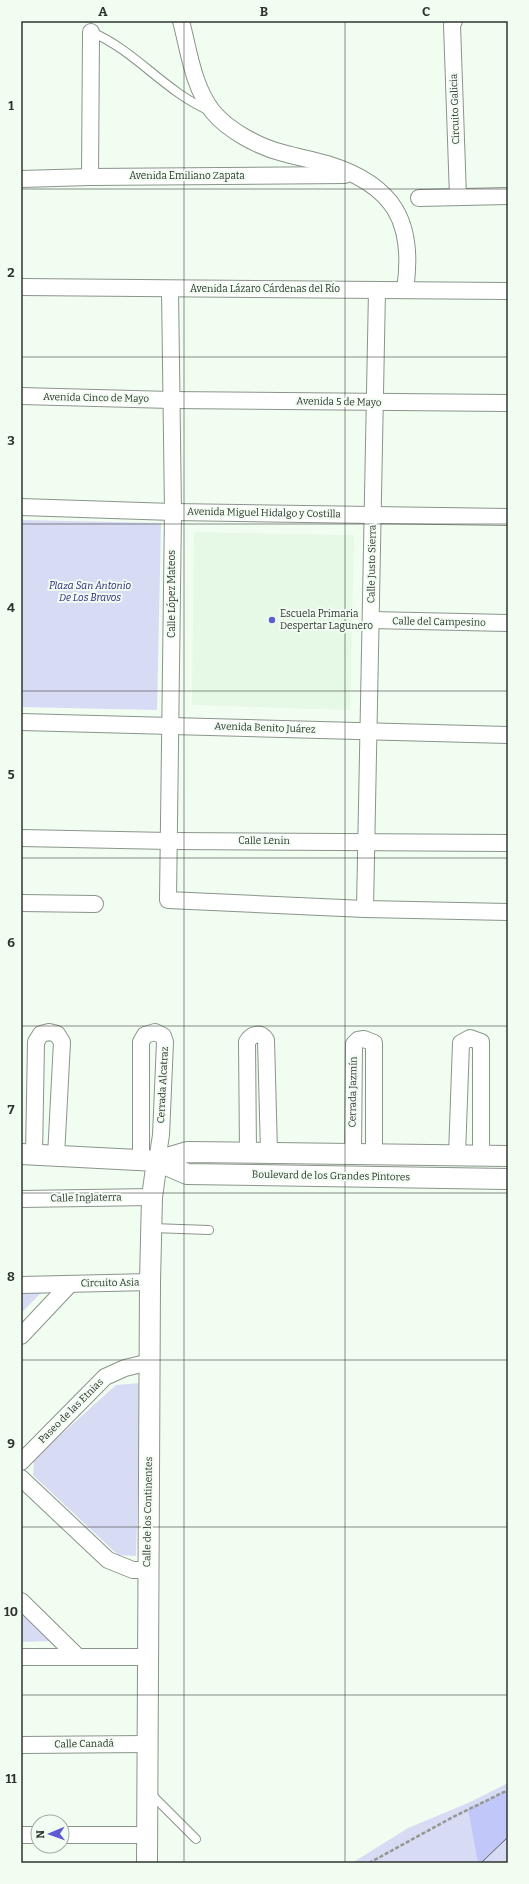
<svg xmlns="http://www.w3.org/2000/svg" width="529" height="1884" font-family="Bitter,serif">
	<rect width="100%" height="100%" fill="#f2fdf2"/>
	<polygon fill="#e6f8e6" points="194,532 354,535 350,710 192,705"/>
	<g fill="#d8dbf4">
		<polygon points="21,520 161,523 157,710 21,707"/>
		<polygon points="43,1291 21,1313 21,1292"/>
		<polygon points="141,1383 136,1556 118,1555 33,1475 34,1459 116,1385"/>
		<polygon points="21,1612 50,1641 21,1642"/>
		<polygon points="508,1783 508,1863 352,1863 408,1828 468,1803"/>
	</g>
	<polygon fill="#c1c7f9" points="508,1790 508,1837 481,1863 478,1863 468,1809"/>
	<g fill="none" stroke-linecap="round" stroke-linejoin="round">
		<defs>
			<g id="service">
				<path d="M91,32C135,50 165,92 210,111"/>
				<polyline points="152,1228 209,1230"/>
				<polyline points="150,1793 196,1839"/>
			</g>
			<g id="minor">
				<path d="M181,21C189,51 193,87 213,112C229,131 259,147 283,153C298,157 313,160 327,164C395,185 415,223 405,290"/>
				<polyline points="454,21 452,25 458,197"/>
				<polyline points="90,177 91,32"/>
				<polyline points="21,179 90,177 345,175"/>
				<polyline points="419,198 508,196"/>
				<polyline points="21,287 508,291"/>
				<polyline points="170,289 173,512 168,900 365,909 508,912"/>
				<polyline points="21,396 171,400 508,403"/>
				<polyline points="21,507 173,512 508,517"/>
				<polyline points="371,620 508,623"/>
				<polyline points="21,722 508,735"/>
				<polyline points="21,838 169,841 508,843"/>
				<polyline points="21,903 95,904"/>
				<polyline points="365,909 377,290"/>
				<path d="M248,1152L247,1042C252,1033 261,1032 266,1040L269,1152"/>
				<polyline points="353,1153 354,1044 358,1040 364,1039 374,1043 374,1153"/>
				<polyline points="34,1155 36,1042 41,1034 49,1032 57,1034 62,1042 56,1156"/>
				<polyline points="457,1155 461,1043 470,1038 481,1042 481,1155"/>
				<polyline points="141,1161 141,1042 145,1035 155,1032 163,1036 165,1042 161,1135 157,1161"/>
				<polyline points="21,1199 152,1197"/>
				<polyline points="21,1285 150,1282"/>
				<polyline points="21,1336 70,1284"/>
				<polyline points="21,1462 105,1377 125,1368 150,1362"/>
				<polyline points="21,1478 108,1560 133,1570 148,1570"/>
				<polyline points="21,1601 78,1657"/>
				<polyline points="21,1657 147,1657"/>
				<polyline points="21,1745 147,1744"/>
				<polyline points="21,1835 38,1835"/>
				<polyline points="62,1835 147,1835"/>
			</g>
			<g id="tertiary">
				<polyline points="21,1154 157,1161 187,1152 508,1156"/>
				<polyline points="157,1161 187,1174 508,1179"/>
				<polyline points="147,1863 150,1282 152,1197 157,1161"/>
			</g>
		</defs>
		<use href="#service" stroke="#8a958a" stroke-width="10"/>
		<use href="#minor" stroke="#8a958a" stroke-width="18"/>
		<use href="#tertiary" stroke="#8a958a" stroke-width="22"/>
		<polyline stroke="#919991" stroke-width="2.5" stroke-dasharray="4 2" stroke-linecap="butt" points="369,1863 453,1817 508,1790"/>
		<use href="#service" stroke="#fff" stroke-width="8"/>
		<use href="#minor" stroke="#fff" stroke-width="16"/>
		<use href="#tertiary" stroke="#fff" stroke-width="20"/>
		<polyline stroke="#585e58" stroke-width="1" points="481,1863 508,1837"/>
	</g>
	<path fill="none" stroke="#2f332f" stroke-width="1" stroke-opacity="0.55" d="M184,21V1863M345,21V1863M21,189H508M21,357H508M21,524H508M21,691H508M21,858H508M21,1026H508M21,1193H508M21,1360H508M21,1527H508M21,1695H508"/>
	<circle fill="#5e5bd3" stroke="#f2fdf2" stroke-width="1.5" cx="272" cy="620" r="4"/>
	<g text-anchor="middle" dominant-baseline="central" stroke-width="4" stroke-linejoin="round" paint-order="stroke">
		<g font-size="10" fill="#2f332f" stroke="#f2fdf2">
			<text transform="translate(455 109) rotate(-92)">Circuito Galicia</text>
			<text x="187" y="176">Avenida Emiliano Zapata</text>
			<text x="265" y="289">Avenida Lázaro Cárdenas del Río</text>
			<text transform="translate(96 398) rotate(1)">Avenida Cinco de Mayo</text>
			<text transform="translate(339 402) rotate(1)">Avenida 5 de Mayo</text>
			<text transform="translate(264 513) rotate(1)">Avenida Miguel Hidalgo y Costilla</text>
			<text transform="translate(372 564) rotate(-89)">Calle Justo Sierra</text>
			<text transform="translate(172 594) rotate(-90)">Calle López Mateos</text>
			<text transform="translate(439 622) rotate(1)">Calle del Campesino</text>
			<text transform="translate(265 728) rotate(2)">Avenida Benito Juárez</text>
			<text x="264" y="841">Calle Lenin</text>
			<text transform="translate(163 1085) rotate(-87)">Cerrada Alcatraz</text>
			<text transform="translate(353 1092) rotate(-89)">Cerrada Jazmín</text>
			<text transform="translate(331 1176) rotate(1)">Boulevard de los Grandes Pintores</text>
			<text transform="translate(86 1198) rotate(-1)">Calle Inglaterra</text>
			<text transform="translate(110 1283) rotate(-1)">Circuito Asia</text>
			<text transform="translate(71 1411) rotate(-45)">Paseo de las Etnias</text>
			<text transform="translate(148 1512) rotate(-89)">Calle de los Continentes</text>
			<text transform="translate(84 1744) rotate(-1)">Calle Canadá</text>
		</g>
		<g font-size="10" font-style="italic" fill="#2e2581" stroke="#f2fdf2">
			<text x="90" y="586">Plaza San Antonio<tspan x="90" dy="12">De Los Bravos</tspan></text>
		</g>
		<g font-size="10" fill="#2f332f" stroke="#f2fdf2" text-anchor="start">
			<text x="280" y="614">Escuela Primaria<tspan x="280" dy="12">Despertar Lagunero</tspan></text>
		</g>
	</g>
	<rect width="529" height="1884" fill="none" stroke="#f2fdf2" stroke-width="44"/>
	<g transform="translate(50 1834) rotate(268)"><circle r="19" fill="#f2fdf2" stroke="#a4aca4"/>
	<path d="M0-3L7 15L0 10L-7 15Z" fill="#5e5bd3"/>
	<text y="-6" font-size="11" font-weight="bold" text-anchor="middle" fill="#2f332f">N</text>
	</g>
	<rect x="22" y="22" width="485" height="1840" fill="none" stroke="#2f332f" stroke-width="1.5"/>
	<g font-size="13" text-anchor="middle" font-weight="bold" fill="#2f332f">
		<text x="103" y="16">A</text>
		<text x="264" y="16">B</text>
		<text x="426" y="16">C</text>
		<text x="11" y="110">1</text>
		<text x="11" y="277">2</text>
		<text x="11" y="445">3</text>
		<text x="11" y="612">4</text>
		<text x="11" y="779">5</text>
		<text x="11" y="947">6</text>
		<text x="11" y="1114">7</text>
		<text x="11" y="1281">8</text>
		<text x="11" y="1448">9</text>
		<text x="11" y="1616">10</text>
		<text x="11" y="1783">11</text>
	</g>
</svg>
